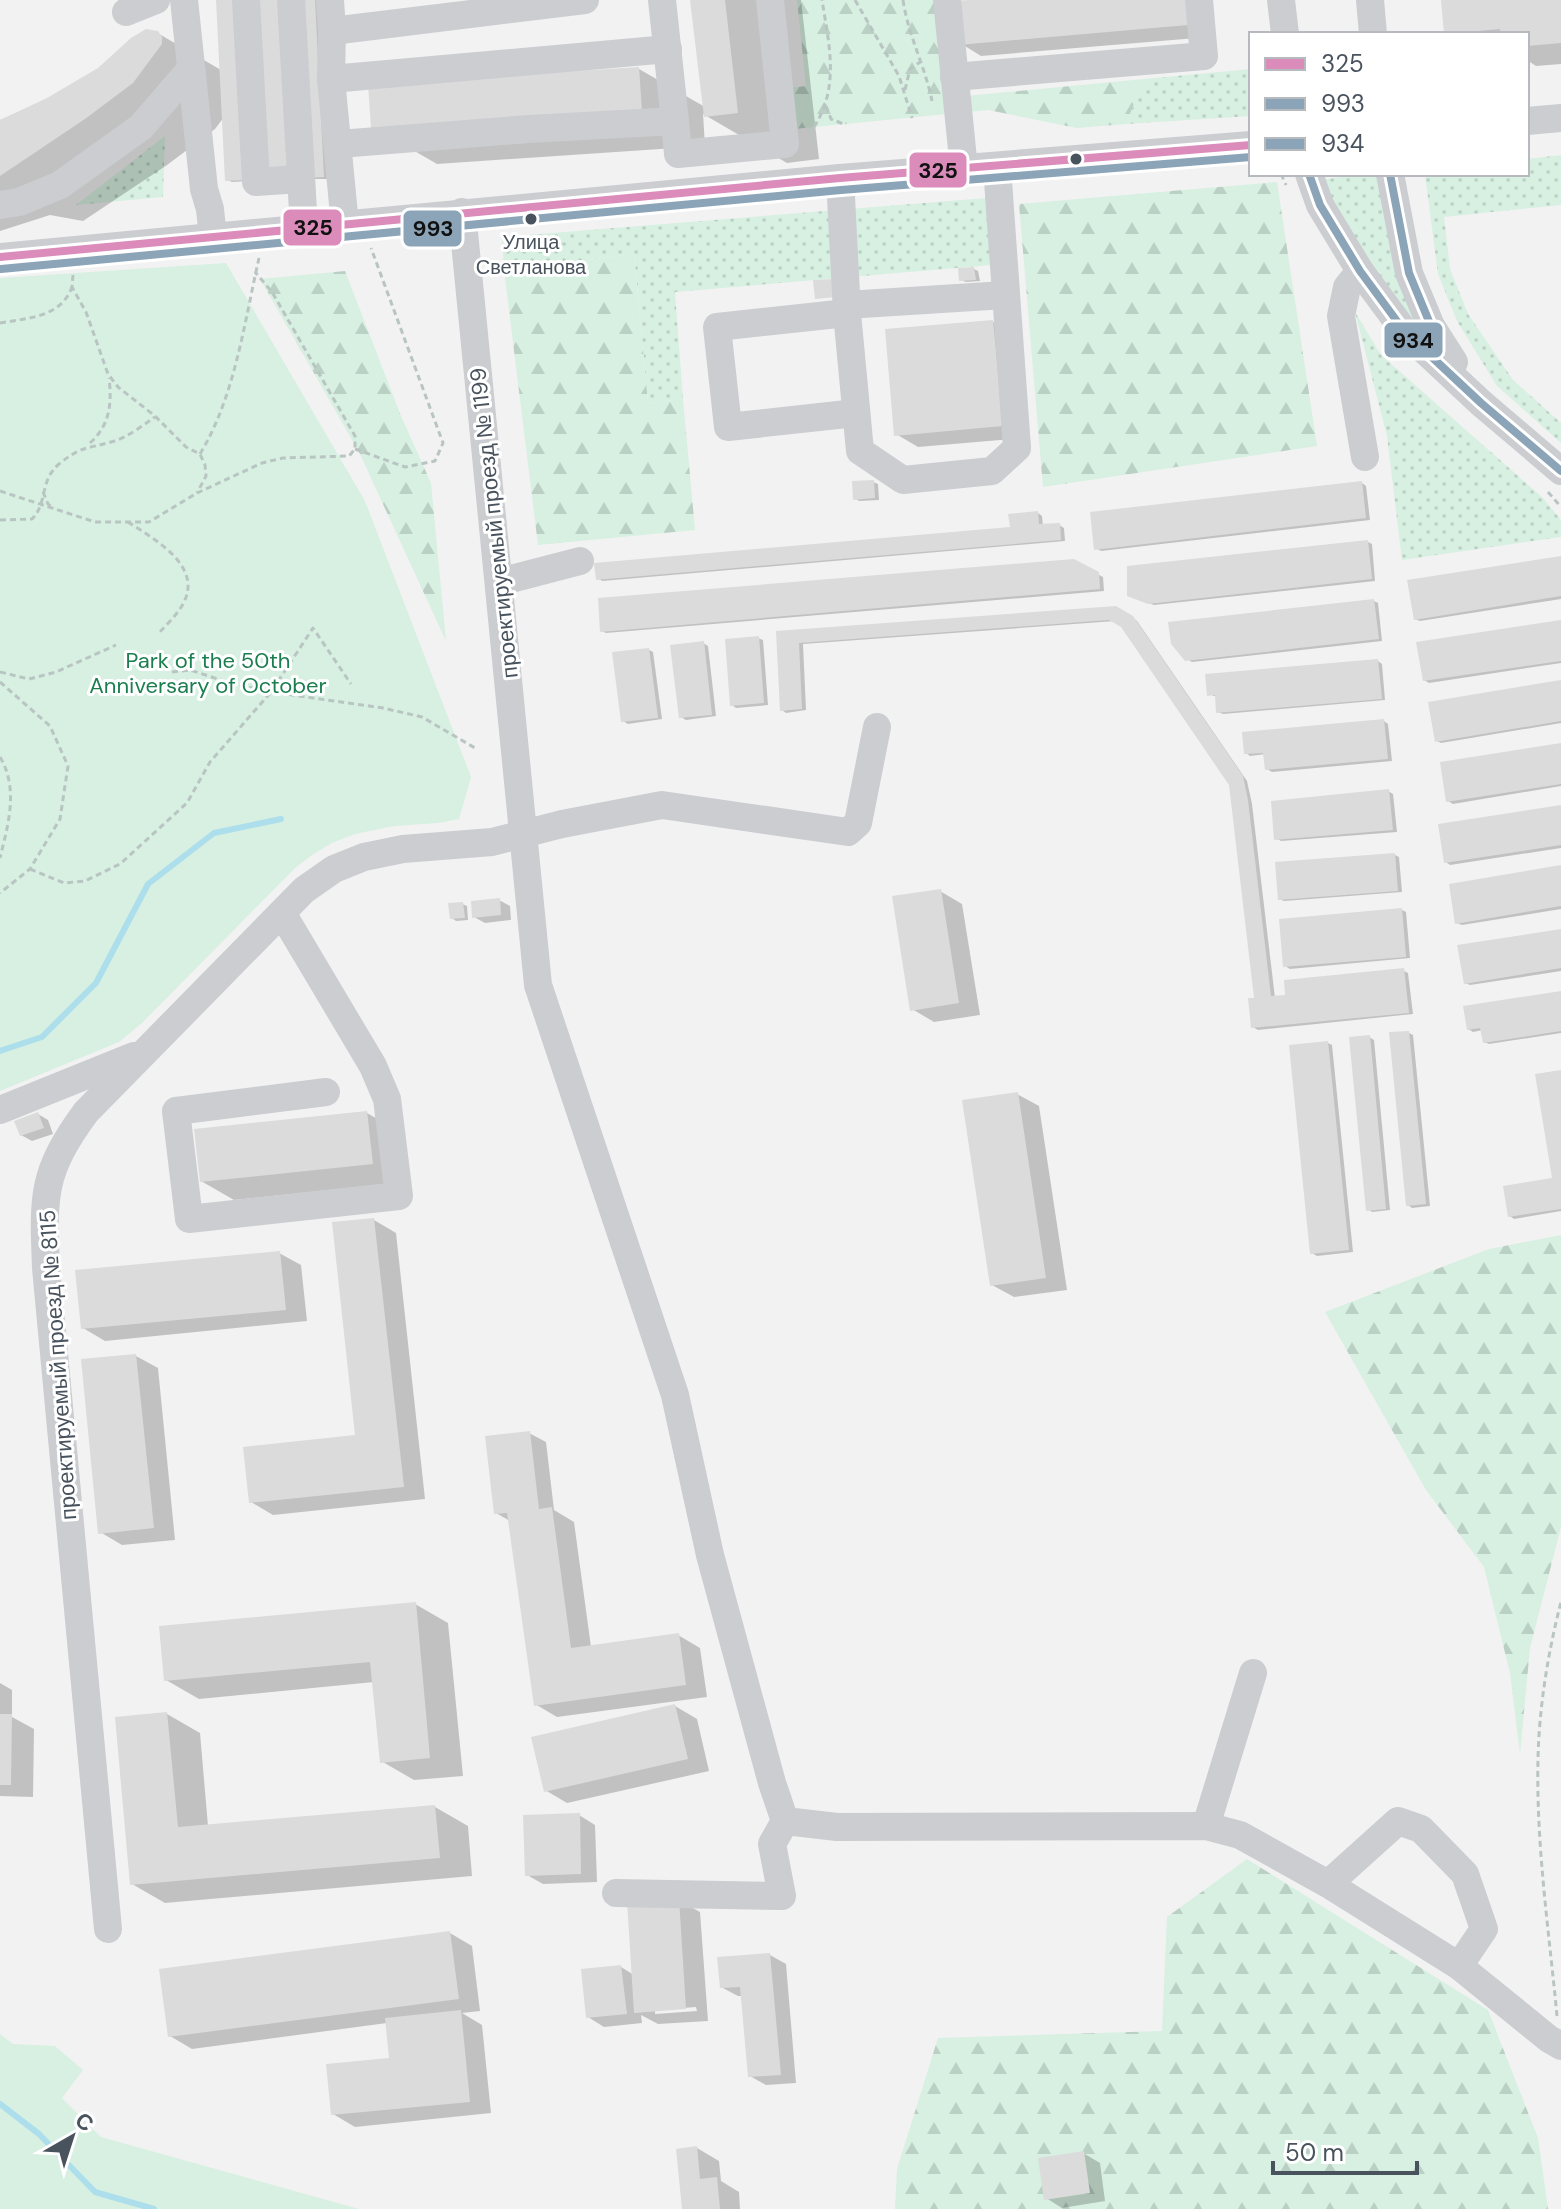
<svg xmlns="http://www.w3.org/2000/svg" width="1561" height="2209" font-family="'DM Sans',sans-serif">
	<defs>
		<pattern id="grass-dots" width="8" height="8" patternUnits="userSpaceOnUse" patternTransform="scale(2)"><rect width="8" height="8" fill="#d7f0e2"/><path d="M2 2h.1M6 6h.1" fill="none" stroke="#bad0c4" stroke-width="1.8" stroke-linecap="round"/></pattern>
		<pattern id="forest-firs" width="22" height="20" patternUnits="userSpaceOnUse" patternTransform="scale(2)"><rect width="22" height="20" fill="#d7f0e2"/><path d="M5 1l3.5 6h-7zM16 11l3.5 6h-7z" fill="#bad0c4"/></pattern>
	</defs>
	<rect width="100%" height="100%" fill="#f2f2f2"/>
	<g fill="url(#grass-dots)">
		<polygon points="1251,69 1251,116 1126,124 1144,79"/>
		<polygon points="165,136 163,197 76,205"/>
		<polygon points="1561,155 1561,205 1444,217 1450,269 1468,314 1513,380 1561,423 1561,443 1497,386 1457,321 1438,274 1425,174 1527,174 1527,159"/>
		<polygon points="1358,174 1379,174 1444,360 1369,266 1322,180"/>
		<polygon points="999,197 1003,264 675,292 683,399 648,403 634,254 504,270 502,237"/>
		<polygon points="1355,312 1381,355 1543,498 1561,520 1561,537 1402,560 1387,436"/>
	</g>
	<g fill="url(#forest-firs)">
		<polygon points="797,0 934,0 944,98 1144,79 1126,124 1077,128 988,110 784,130 780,89 806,86"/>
		<polygon points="1277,182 1317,446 1043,487 1019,204"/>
		<polygon points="634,254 648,403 683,399 695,530 538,545 504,270"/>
		<polygon points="345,271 401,416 431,483 446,641 359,452 260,279"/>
		<polygon points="1561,1235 1561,1527 1530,1648 1520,1754 1510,1673 1484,1567 1426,1490 1325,1312 1489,1249"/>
		<polygon points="1247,1859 1488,2010 1538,2138 1548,2209 895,2209 897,2169 938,2038 1162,2031 1167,1917"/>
	</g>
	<g fill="#d7f0e2">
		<polygon points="226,263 365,501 471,777 459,819 438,823 394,826 355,834 332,843 312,855 295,868 142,1023 119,1042 0,1091 0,278"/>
		<polygon points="0,2034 13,2044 55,2046 83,2070 62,2098 101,2137 359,2209 0,2209"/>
	</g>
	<g fill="#0003" fill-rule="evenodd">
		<polygon points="218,0 249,181 232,182 227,180 224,117 215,129 167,165 83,221 50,215 0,231 0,120 48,100 99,69 154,31 221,70"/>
		<polygon points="297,0 319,0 328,179 311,179"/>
		<polygon points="692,0 801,0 819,159 787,163 703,114 705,146 437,164 373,127 639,69 705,107"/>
		<polygon points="992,0 1206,0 1209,37 981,56 960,43"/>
		<polygon points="1443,0 1561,0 1561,64 1536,66 1527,60 1527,34 1448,34"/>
		<polygon points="974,269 978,271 980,281 966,282 961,280"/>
		<polygon points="993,322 1015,334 1024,438 918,447 896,434"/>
		<polygon points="873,482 878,484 879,500 859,501 855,498"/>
		<polygon points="1362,483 1366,486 1370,520 1101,551 1096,548"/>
		<polygon points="1038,513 1042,516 1043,526 1059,525 1064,528 1065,541 602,581 598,578 1012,529"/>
		<polygon points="1368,542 1372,544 1375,581 1154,605 1134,598"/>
		<polygon points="1561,558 1561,599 1420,621 1415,619"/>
		<polygon points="1073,561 1103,577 1104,591 606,633 602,631"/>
		<polygon points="1374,601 1378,603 1382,641 1192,662 1187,659"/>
		<polygon points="1116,608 1137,621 1247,781 1252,804 1275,998 1404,971 1408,973 1413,1014 1258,1030 1253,1027 1256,1000 1231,784 1122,626 1115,621 803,644 806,710 786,713 782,710 778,633"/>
		<polygon points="1561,622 1561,663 1429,683 1424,680"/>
		<polygon points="758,638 763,640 768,705 736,708 732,705"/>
		<polygon points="703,643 708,646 716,716 686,720 681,717"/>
		<polygon points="649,650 653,652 662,719 628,724 623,721"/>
		<polygon points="1378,661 1382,664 1385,700 1223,714 1218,712 1217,697 1209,694"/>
		<polygon points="1561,682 1561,723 1441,743 1437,741"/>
		<polygon points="1384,721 1388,724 1392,761 1272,772 1267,769 1266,754 1250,756 1246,753"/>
		<polygon points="1561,745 1561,786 1453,804 1448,801"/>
		<polygon points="1388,791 1393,794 1397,832 1281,841 1276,838"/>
		<polygon points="1561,807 1561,848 1450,865 1446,862"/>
		<polygon points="1395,855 1399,857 1402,892 1284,901 1280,899"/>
		<polygon points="1561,867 1561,909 1462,925 1457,923"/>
		<polygon points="940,891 962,904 980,1015 934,1022 912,1009"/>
		<polygon points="499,900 510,906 511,920 485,923 474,917"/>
		<polygon points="462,904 467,906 468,920 456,921 452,918"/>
		<polygon points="1402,910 1406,912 1410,958 1290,969 1285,966"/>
		<polygon points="1561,931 1561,971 1470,985 1465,983"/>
		<polygon points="1561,993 1561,1033 1489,1044 1484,1042 1483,1030 1473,1032 1468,1029"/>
		<polygon points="1409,1033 1413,1035 1430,1206 1412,1208 1408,1205"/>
		<polygon points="1369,1037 1374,1040 1390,1210 1372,1212 1368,1209"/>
		<polygon points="1328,1043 1332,1045 1353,1252 1317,1256 1312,1253"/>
		<polygon points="1561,1072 1561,1211 1514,1219 1510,1216 1554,1179"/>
		<polygon points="1017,1094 1039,1106 1067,1290 1014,1297 992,1285"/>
		<polygon points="367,1113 400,1132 405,1182 234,1200 201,1181"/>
		<polygon points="38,1114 48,1120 53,1134 32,1141 21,1135"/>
		<polygon points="374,1220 396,1233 425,1499 273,1515 251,1502 357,1437"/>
		<polygon points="279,1253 301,1265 307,1321 105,1341 83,1328"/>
		<polygon points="136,1356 158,1368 175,1540 122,1545 100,1532"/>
		<polygon points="529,1433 546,1442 554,1510 574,1522 591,1647 678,1635 700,1648 707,1697 557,1717 535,1704 510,1521 496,1513"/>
		<polygon points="415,1604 448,1623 463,1776 414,1780 381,1761 374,1682 199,1699 166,1680"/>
		<polygon points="0,1683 12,1690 12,1717 34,1729 33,1797 0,1796"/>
		<polygon points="675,1706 697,1719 709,1771 567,1803 545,1790"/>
		<polygon points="167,1714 200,1733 208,1826 435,1807 468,1826 472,1876 165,1903 132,1884"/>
		<polygon points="579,1815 595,1825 597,1882 543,1884 527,1875"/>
		<path d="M678,1900L700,1912L708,2021L658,2024L641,2015L642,2023L604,2027L588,2017L621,1967L634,1975ZM696,2007L697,2011L655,2014V2010Z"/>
		<polygon points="450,1933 472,1946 480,2011 462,2013 482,2025 491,2113 355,2127 333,2114 391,2060 387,2023 192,2049 170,2036"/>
		<polygon points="770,1955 786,1964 796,2083 766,2085 750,2076 743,1996 738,1996 721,1987"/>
		<polygon points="697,2148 719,2161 721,2181 739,2192 740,2209 684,2209"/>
		<polygon points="1083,2153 1100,2163 1105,2201 1062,2208 1046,2198"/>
	</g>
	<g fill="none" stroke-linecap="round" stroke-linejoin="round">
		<g stroke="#addeec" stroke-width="6">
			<polyline points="0,1051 42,1037 96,983 148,884 214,833 281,819"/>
			<polyline points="0,2104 39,2134 95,2192 154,2209"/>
		</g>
	</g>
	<g fill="#dbdbdc">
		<polygon points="216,0 236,0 245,180 225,181"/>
		<polygon points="254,0 287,0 296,175 264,176"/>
		<polygon points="295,0 315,0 324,177 304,178"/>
		<polygon points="690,0 725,0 738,113 704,117"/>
		<polygon points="968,0 1186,0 1188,25 958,45 954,1"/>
		<polygon points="1441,0 1561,0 1561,43 1527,46 1527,34 1500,34 1500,29 1444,34"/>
		<polygon points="146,29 158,31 162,37 162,44 133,83 85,119 0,176 0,120 47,98 98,68 131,38"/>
		<polygon points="639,67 642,111 371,128 368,84"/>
		<polygon points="974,267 976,280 959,281 958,268"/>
		<polygon points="834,279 835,297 815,299 813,280"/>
		<polygon points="993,320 1003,426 894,436 885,329"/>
		<polygon points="874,480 875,498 853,500 852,481"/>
		<polygon points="1362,481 1366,518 1094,550 1090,512"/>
		<polygon points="1038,511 1039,524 1060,523 1061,540 596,580 594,563 1010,527 1008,514"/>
		<polygon points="1368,540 1372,579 1148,604 1127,596 1127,566"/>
		<polygon points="1561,556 1561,596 1414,620 1407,580"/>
		<polygon points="1074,559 1099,572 1100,589 600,632 598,598"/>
		<polygon points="1374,599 1379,639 1185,661 1171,644 1168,622"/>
		<polygon points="1116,606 1133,616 1243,776 1248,800 1271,996 1285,995 1284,980 1404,968 1409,1013 1251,1028 1248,998 1254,998 1229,785 1121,627 1109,620 799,643 802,709 780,711 776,631"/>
		<polygon points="1561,620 1561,661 1423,681 1416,642"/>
		<polygon points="759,636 764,703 730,706 725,639"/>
		<polygon points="704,641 712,715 679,718 670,645"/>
		<polygon points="649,648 658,718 621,722 612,652"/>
		<polygon points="1378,659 1382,699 1216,713 1215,695 1207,696 1205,674"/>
		<polygon points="1561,680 1561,721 1435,742 1428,702"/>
		<polygon points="1384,719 1388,759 1265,770 1263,753 1244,754 1242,732"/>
		<polygon points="1561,743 1561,784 1446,802 1440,762"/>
		<polygon points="1389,789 1393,830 1274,840 1271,801"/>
		<polygon points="1561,805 1561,845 1444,863 1438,824"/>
		<polygon points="1395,853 1398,891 1278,900 1275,862"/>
		<polygon points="1561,865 1561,906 1455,924 1449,884"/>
		<polygon points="941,889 959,1003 910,1011 892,896"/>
		<polygon points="500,898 501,915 472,918 471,901"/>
		<polygon points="463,902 465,918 450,919 448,903"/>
		<polygon points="1402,908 1406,957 1283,967 1279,919"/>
		<polygon points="1561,929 1561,968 1464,984 1457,945"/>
		<polygon points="1561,991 1561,1031 1483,1043 1480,1028 1467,1030 1463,1006"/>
		<polygon points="1409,1031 1426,1204 1406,1206 1389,1032"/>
		<polygon points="1370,1035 1386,1209 1366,1211 1349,1037"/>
		<polygon points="1328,1041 1349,1250 1310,1254 1289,1045"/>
		<polygon points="1561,1070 1561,1209 1508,1217 1503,1186 1552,1178 1535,1074"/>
		<polygon points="1018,1092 1046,1278 990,1286 962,1100"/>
		<polygon points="367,1111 373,1164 200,1182 194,1129"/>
		<polygon points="38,1112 44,1128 20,1136 14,1121"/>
		<polygon points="374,1218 404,1487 249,1503 243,1447 355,1435 332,1222"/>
		<polygon points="280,1251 286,1310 81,1329 75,1270"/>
		<polygon points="136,1354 154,1528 98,1534 81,1359"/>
		<polygon points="530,1431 539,1509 552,1507 571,1648 679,1633 686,1685 534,1706 507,1513 494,1514 485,1436"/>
		<polygon points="416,1602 430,1758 380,1763 370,1662 164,1681 159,1626"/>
		<polygon points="675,1704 688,1759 544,1792 531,1737"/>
		<polygon points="167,1712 178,1827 435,1805 440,1858 130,1885 115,1717"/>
		<polygon points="0,1714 12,1714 11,1785 0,1785"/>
		<polygon points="580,1813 581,1874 525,1876 523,1815"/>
		<polygon points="679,1898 686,2009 634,2013 627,1901"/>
		<polygon points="450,1931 459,1999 168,2037 159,1969"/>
		<polygon points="770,1953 781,2075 748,2077 740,1987 720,1988 717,1957"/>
		<polygon points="621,1965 627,2014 586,2018 581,1969"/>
		<polygon points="461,2010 470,2102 331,2115 326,2064 389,2058 385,2018"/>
		<polygon points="697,2146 700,2179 717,2177 720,2209 682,2209 676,2149"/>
		<polygon points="1084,2151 1090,2193 1044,2200 1038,2158"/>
	</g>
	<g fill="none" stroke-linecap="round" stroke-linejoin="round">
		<g stroke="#b9c5c2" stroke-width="3" stroke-dasharray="6 4" stroke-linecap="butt">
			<polyline points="855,0 899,76 912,118"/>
			<path d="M903,0C908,35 925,66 932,101"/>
			<polyline points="905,90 910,69 920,62"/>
			<polyline points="826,106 831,119 846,125"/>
			<path d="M814,127C840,87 829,44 822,0"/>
			<polyline points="811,128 812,141"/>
			<polyline points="1281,174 1286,185"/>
			<polyline points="73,275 72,287 86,312 108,374 118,387 155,416 186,447 200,454 205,465 206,476 197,493"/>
			<path d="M0,323C29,318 61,317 72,287"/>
			<path d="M90,443C110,425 112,404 109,378"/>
			<polyline points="355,449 405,467 435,461 443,443 371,248"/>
			<path d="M200,454C235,396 244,324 259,258"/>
			<polyline points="0,491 95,522 149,522 197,493 262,463 283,458 349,456 355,449 355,436 272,292 255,272"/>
			<polyline points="43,492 48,504 54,508"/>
			<polyline points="1548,492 1561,507"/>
			<path d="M0,520L32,519C48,503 39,481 59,464C81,446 87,449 111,442C127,438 142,426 155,417"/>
			<path d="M128,522C154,539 204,566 183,604C177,615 166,625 158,634"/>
			<polyline points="0,672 29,679 56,672 116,645"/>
			<polyline points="172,672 190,670 227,682 271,692 383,708 422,717 475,748"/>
			<polyline points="0,682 50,726 68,766 60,819 30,869 0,893"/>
			<path d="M0,757C19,789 8,825 0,858"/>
			<polyline points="30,869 64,883 85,881 120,864 187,803 210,762 271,692 313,628 351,684"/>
			<path d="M1557,2016C1549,1931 1536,1845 1538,1759C1539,1708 1548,1652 1561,1602"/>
		</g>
		<g stroke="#cbcdd0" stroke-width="28">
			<polyline points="184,0 204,189 210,209 213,238"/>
			<polyline points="246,0 256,182 300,179"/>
			<polyline points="291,0 304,229"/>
			<polyline points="330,0 332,31 331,79 345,225"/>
			<polyline points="947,0 964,169"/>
			<polyline points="1281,0 1285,34"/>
			<polyline points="1370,0 1373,34"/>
			<polyline points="126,12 156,0"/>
			<polyline points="332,31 585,0"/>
			<polyline points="954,77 1204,56 1199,0"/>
			<polyline points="331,79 668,49"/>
			<polyline points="675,121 678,154 785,144 770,0"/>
			<polyline points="1527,121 1561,118"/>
			<polyline points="339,144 529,129 675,121 662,0"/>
			<polyline points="1309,174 1320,205 1360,271 1405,332 1481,403 1561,471"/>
			<polyline points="1390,174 1409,273 1431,326 1454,362"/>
			<polyline points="840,178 847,313 860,451 903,480 992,471 1017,448 997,167"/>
			<polyline points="0,205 19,202 60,185 141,127 191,69"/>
			<polyline points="462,212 538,985 675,1395 710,1555 772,1783 785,1821 837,1827 1206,1826 1240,1835 1328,1884 1459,1966 1484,1929 1465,1874 1421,1829 1398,1821 1328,1884"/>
			<polyline points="0,257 840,178 1251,145"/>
			<polyline points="1360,271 1347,287 1341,316 1365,457"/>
			<polyline points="846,305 1005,295"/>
			<polyline points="847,313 717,327 728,427 856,413"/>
			<polyline points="499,582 580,561"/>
			<polyline points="282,913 373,1066 387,1099 399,1196 189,1219 176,1111 326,1092"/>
			<polyline points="0,1110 134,1056"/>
			<polyline points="1206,1826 1253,1673"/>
			<polyline points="616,1893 782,1896 772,1844 785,1821"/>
			<path d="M108,1929L46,1268C43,1195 42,1172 86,1112L304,890L334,869L364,857L403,849L492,842L562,824L662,805L848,832L858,823L877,727"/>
			<polyline points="1459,1966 1549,2039 1561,2046"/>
		</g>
		<defs>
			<polyline id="bus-1" points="0,257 840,178 1251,145"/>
			<polyline id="bus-2" points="1,269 841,190 1251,157"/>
			<g id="bus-3">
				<polyline points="1309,174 1320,205 1360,271 1405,332 1481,403 1561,471"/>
				<polyline points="1390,174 1409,273 1433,331"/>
			</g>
		</defs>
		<use href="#bus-1" stroke="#fff" stroke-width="14"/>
		<use href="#bus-2" stroke="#fff" stroke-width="14"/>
		<use href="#bus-3" stroke="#fff" stroke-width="14"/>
		<use href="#bus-1" stroke="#db8cbb" stroke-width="8"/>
		<use href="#bus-2" stroke="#8ca4b7" stroke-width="8"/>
		<use href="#bus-3" stroke="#8ca4b7" stroke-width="8"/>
	</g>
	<g fill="#49535e" stroke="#fff" stroke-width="3">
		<circle cx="1076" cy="159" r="7"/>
		<circle cx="531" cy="219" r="7"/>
	</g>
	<g text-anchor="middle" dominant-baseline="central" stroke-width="6" stroke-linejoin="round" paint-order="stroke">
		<g font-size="20" fill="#49535e" stroke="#fff">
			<text x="531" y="242">Улица<tspan x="531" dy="25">Светланова</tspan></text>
		</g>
		<g font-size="22" fill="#49535e" stroke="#fff">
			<text transform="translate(494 523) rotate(-96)">проектируемый проезд № 1199</text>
			<text transform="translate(58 1365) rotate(-94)">проектируемый проезд № 8115</text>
		</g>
		<g font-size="22" fill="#1b7e4e" stroke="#fff">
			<text x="208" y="660">Park of the 50th<tspan x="208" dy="25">Anniversary of October</tspan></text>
		</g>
	</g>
	<g stroke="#fff" stroke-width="3">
		<rect x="908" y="151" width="60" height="38" rx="8" fill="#db8cbb"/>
		<rect x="282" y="208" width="61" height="39" rx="8" fill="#db8cbb"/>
		<rect x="402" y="209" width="61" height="39" rx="8" fill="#8ca4b7"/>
		<rect x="1383" y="321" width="61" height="38" rx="8" fill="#8ca4b7"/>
	</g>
	<g font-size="22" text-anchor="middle" font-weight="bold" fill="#111">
		<text x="938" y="178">325</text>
		<text x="313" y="235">325</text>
		<text x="433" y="236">993</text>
		<text x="1413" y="348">934</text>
	</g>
	<rect x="1249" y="32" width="280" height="144" fill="#ffffff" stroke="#b6babf" stroke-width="2"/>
	<rect x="1265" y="58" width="40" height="12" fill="#db8cbb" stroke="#b6babf" stroke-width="2"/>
	<text x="1321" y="72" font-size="24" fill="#49535e">325</text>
	<rect x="1265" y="98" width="40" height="12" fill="#8ca4b7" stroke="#b6babf" stroke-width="2"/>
	<text x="1321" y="112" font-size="24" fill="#49535e">993</text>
	<rect x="1265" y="138" width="40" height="12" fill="#8ca4b7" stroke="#b6babf" stroke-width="2"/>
	<text x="1321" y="152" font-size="24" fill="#49535e">934</text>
	<g transform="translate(72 2137) rotate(39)" stroke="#ffffff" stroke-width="6" paint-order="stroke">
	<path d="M0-6L14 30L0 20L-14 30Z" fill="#49535e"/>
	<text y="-12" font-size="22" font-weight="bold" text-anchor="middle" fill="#49535e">С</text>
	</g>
	<path d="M1273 2161v12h144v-12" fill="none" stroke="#49535e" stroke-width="4"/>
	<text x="1285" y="2161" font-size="24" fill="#49535e" stroke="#ffffff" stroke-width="6" paint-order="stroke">50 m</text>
</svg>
